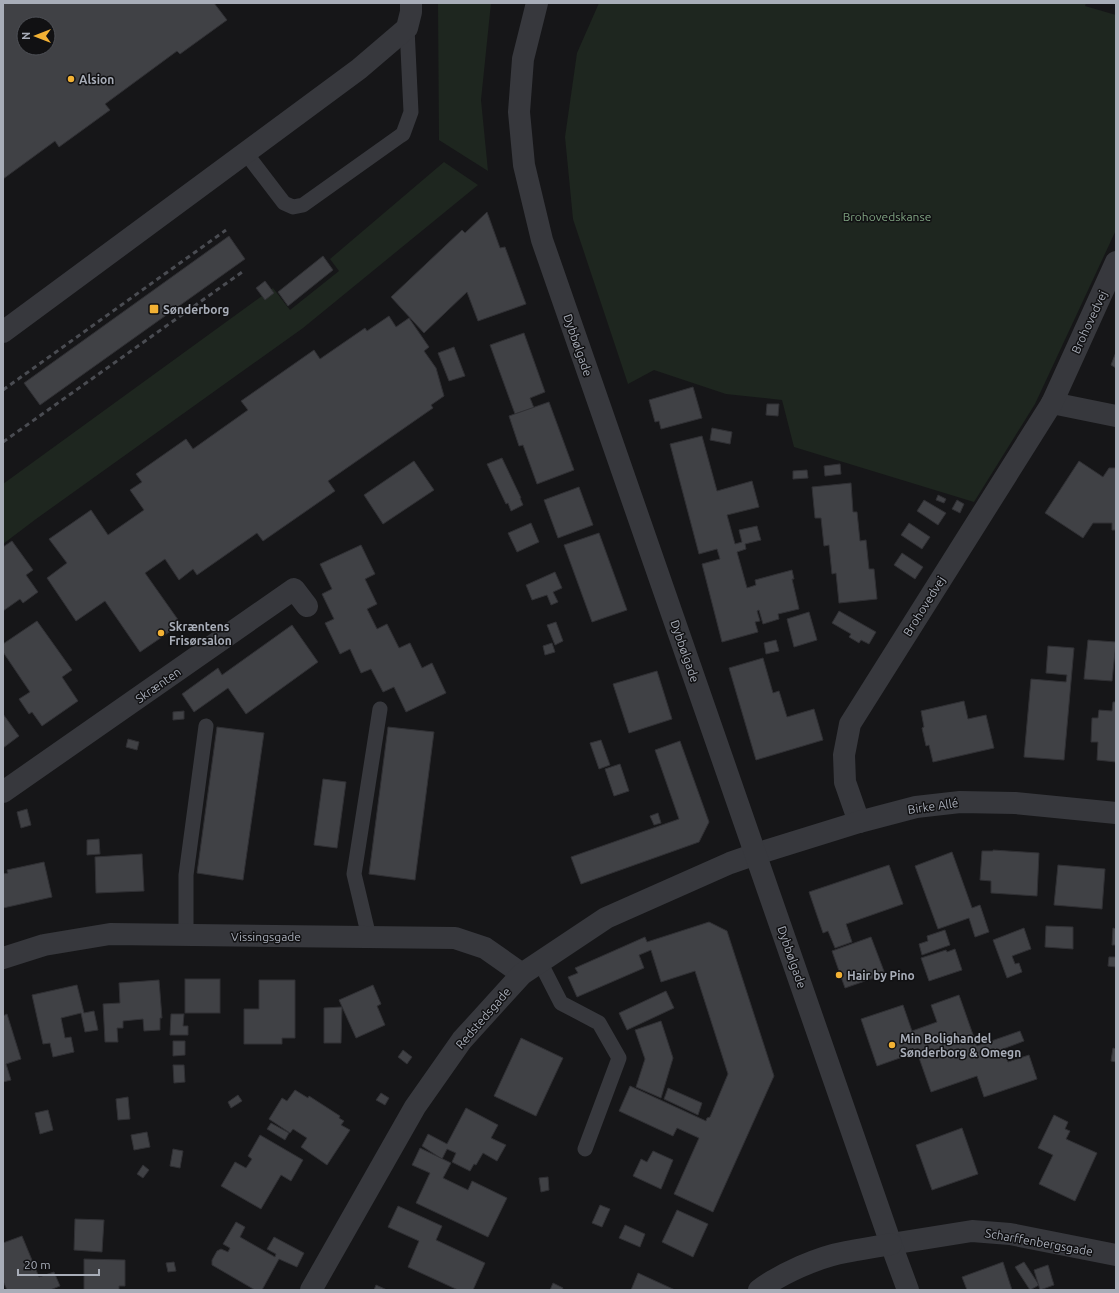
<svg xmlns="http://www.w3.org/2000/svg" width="1119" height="1293" font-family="Ubuntu,sans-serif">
	<rect width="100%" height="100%" fill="#161618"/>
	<g fill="#1e261f">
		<polygon points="438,3 491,3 481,100 488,171 439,140"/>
		<polygon points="599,3 1086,3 1085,6 1116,15 1116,230 1035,404 974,502 794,447 782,400 726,394 654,370 628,384 573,219 565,137 577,53"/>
		<polygon points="444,162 478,185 303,328 36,519 3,544 3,484 273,288 290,310 339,271 330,259"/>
	</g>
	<g fill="#404145" stroke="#303034" fill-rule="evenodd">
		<path d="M3,3H214L227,20L180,54L177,51L105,104L110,110L59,147L55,141L3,179ZM24,24H48V48H24Z"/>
		<polygon points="487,212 500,248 505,247 526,304 478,321 467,292 424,333 391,297 462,230 465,233"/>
		<polygon points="229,236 245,259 40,405 24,383"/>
		<polygon points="323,256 333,270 288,306 278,292"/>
		<polygon points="265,281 274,293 265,300 256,288"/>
		<polygon points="389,316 396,327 409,318 429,347 424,351 436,368 444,396 431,405 433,408 328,481 335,491 263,541 257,533 197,575 193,569 179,580 165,559 145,573 181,624 140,652 105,601 76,621 47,578 67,563 49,539 91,510 108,535 144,510 130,490 142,482 136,474 186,439 193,449 248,410 241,401 314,350 320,359 365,328 367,331"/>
		<polygon points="524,333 545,392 530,398 534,408 515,414 490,345"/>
		<polygon points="454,347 465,376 449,381 438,353"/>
		<polygon points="1116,352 1116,368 1111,365"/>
		<polygon points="693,387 702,418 661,429 659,421 655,422 649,400"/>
		<polygon points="549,402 574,470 537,484 523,445 519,446 509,416"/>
		<polygon points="767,404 779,404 778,416 766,415"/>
		<polygon points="712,428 732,432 730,444 710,440"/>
		<polygon points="702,436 717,491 752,481 759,507 727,515 735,544 742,542 739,530 757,526 760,537 761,540 745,544 746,549 737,552 747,588 756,585 755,580 792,570 794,579 792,579 799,609 778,614 779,619 763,624 759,610 757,611 760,621 755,622 758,632 722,642 702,564 720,559 717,549 699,554 670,444"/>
		<polygon points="502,458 521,498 520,498 523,505 511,511 508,503 506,504 487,464"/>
		<polygon points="414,461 434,490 383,524 364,495"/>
		<polygon points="1079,461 1103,477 1109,468 1116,468 1116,530 1112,530 1112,523 1093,523 1083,538 1045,513"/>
		<polygon points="840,464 841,474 825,476 824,466"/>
		<polygon points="807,470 808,478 793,479 793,471"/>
		<polygon points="851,483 853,512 857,512 860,541 866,540 869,569 874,569 877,599 839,603 836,573 832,574 829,545 824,546 821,518 815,518 812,487"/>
		<polygon points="579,487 593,525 558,538 544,500"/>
		<polygon points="938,495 946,499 944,503 936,500"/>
		<polygon points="924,500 946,513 938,525 917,511"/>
		<polygon points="957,500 964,504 960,513 952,509"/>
		<polygon points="531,523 539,542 517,552 508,533"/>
		<polygon points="909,523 930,537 922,549 901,535"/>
		<polygon points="599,533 627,610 592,622 564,545"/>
		<polygon points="12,541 33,570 26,575 38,592 23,603 20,599 3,611 3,547"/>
		<polygon points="361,545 375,574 365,579 377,604 367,609 377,629 387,624 399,648 410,643 422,668 432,663 446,693 406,712 394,687 383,692 371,669 361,673 350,649 340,654 325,623 334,619 322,594 332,589 320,564"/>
		<polygon points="902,553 923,567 915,579 894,565"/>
		<polygon points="555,572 562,588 553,592 558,602 551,605 547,595 532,600 526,585"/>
		<polygon points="839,611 876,632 869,644 861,640 859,643 849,637 851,634 832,623"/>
		<polygon points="809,612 817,640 794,647 787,619"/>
		<polygon points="37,621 72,670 62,677 78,701 42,726 32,712 29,714 19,699 30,692 3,652 3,644"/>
		<polygon points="556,622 563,641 555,645 547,625"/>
		<polygon points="292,625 318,662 246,714 228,688 194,712 182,694 218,668 222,675"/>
		<polygon points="776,640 779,651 766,654 764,643"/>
		<polygon points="1088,640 1116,642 1112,681 1084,679"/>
		<polygon points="552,643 555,652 545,655 543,646"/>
		<polygon points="1048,646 1074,648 1064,760 1024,757 1031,679 1066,682 1067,675 1046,673"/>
		<polygon points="763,658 773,693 779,691 787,717 814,709 823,740 756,760 729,668"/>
		<polygon points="657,671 672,719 629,733 613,684"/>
		<polygon points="964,701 968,719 986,715 994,748 933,762 929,745 926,746 922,728 924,727 921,711"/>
		<polygon points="1113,702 1116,702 1116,762 1097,760 1098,742 1091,742 1092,718 1098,718 1099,710 1112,711"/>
		<polygon points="184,711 184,719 173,720 173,712"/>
		<polygon points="3,714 19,736 3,748"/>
		<polygon points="217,727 264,733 243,880 197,873"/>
		<polygon points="388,727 434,732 415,880 369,874"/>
		<polygon points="128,739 139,742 137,750 126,747"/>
		<polygon points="601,740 610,765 599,769 590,743"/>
		<polygon points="680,741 709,822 699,842 581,884 571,857 679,819 655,750"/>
		<polygon points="620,764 629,791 614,796 605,769"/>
		<polygon points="323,779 346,782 337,848 314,845"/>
		<polygon points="27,809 31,825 21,828 17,812"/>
		<polygon points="658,813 661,823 654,825 650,816"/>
		<polygon points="99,839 100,854 87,855 87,840"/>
		<polygon points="993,850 1039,853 1037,896 991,893 991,881 980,880 982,851 993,851"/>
		<polygon points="952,852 972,908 980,905 989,932 975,937 969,918 938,929 915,866"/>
		<polygon points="142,854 144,891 96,893 95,857"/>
		<polygon points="44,862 52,897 3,908 3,874 8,873 7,870"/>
		<polygon points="889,865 903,904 846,924 852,942 835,948 828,931 823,933 809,892"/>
		<polygon points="1058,865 1105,869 1102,909 1054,905"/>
		<polygon points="709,922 727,931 774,1076 713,1212 674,1194 699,1138 677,1128 673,1136 619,1111 630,1086 706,1121 707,1118 710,1117 728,1074 695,971 661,982 651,950 639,955 644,968 577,997 568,977 578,973 575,968 645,937 647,942"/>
		<polygon points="1046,926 1073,927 1073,949 1045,947"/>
		<polygon points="1024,928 1031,949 1012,956 1015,964 1019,963 1022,972 1007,978 993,940"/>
		<polygon points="1113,928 1116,929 1116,945 1112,945"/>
		<polygon points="945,930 950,945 922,955 919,944 928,941 927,936"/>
		<polygon points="871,937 885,974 845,988 832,951"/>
		<polygon points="955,949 962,970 929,981 921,958 946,950 947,952"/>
		<polygon points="1109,957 1116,957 1116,967 1108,966"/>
		<rect x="185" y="979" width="35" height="34"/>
		<polygon points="159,980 162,1018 160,1018 160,1030 144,1031 143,1019 123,1021 123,1028 117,1028 118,1042 105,1042 103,1004 120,1003 119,983"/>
		<polygon points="259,980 295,980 295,1038 282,1038 282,1044 244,1044 244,1009 259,1009"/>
		<polygon points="77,985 84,1013 94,1011 98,1030 85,1032 81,1013 61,1018 65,1038 71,1037 74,1052 53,1057 50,1043 43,1044 32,995"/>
		<polygon points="373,985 381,1004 377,1006 385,1025 356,1038 339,1000"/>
		<polygon points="666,991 674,1008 627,1030 619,1013"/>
		<polygon points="959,995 977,1046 1020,1031 1024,1041 1003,1049 1008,1062 1029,1055 1037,1079 984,1097 977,1076 931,1092 917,1052 877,1066 861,1019 903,1005 912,1031 937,1022 931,1005"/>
		<polygon points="342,1007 341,1043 324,1043 324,1008"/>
		<polygon points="7,1014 21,1059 6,1064 11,1080 3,1082 3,1016"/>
		<polygon points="171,1014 184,1014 183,1026 188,1026 188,1035 170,1035"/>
		<polygon points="661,1021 673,1058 661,1098 636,1087 645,1059 635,1030"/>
		<polygon points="521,1038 563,1058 536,1116 494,1096"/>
		<polygon points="173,1041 185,1041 185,1055 173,1056"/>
		<polygon points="1113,1048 1116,1049 1116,1062 1111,1061"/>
		<polygon points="403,1050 412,1057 407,1064 398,1057"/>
		<polygon points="173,1065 184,1065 185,1082 174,1083"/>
		<polygon points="668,1088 702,1103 698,1115 664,1099"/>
		<polygon points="295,1090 308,1098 309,1096 340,1116 339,1118 344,1121 341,1125 350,1130 327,1165 301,1147 307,1138 293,1129 290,1133 269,1119 282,1098 287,1101"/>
		<polygon points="381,1093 389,1098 385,1105 376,1100"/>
		<polygon points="238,1095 242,1101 231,1108 228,1102"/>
		<polygon points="128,1097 130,1119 118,1120 116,1099"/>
		<polygon points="466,1108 498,1125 491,1138 506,1145 497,1161 483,1153 476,1165 474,1164 470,1171 452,1162 456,1153 447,1149 442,1159 422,1146 428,1134 447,1144"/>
		<polygon points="48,1110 53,1130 40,1134 35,1113"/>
		<polygon points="1054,1115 1068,1122 1065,1129 1070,1131 1066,1139 1097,1153 1075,1201 1039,1184 1053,1155 1038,1148"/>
		<polygon points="271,1123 289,1133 285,1140 267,1129"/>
		<polygon points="962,1128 978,1174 932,1190 916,1145"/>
		<polygon points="147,1132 150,1147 134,1150 131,1135"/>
		<polygon points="260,1135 303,1160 291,1181 281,1175 261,1209 221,1186 235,1162 246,1168 252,1159 248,1156"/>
		<polygon points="420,1148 451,1163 443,1178 468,1190 472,1181 507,1198 488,1237 416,1203 430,1173 412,1165"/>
		<polygon points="173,1149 183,1151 180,1168 170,1166"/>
		<polygon points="653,1151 673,1160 661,1189 633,1176 641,1159 647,1162"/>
		<polygon points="143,1165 149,1170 143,1178 137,1174"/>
		<polygon points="548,1177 549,1190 541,1192 539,1178"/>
		<polygon points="600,1205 610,1209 602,1227 592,1223"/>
		<polygon points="398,1206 442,1226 436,1240 485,1263 473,1290 458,1290 408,1267 419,1241 388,1227"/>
		<polygon points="677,1210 708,1224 693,1257 662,1242"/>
		<polygon points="75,1219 104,1220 102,1252 74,1250"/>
		<polygon points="236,1222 245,1227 240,1237 275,1257 276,1254 267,1249 274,1237 304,1253 297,1267 279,1259 262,1290 255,1290 212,1265 212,1260 217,1251 221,1249 228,1252 230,1248 223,1244"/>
		<polygon points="625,1225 645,1234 640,1247 619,1238"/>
		<polygon points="22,1236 39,1277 54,1272 60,1286 50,1290 7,1290 3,1281 3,1243"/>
		<polygon points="84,1259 125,1260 125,1286 119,1286 119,1290 84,1290"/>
		<polygon points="174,1262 176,1271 168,1272 166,1263"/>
		<polygon points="1003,1262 1012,1290 967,1290 962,1277"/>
		<polygon points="1024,1262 1039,1285 1030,1290 1015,1267"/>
		<polygon points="1048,1265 1054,1285 1040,1290 1034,1270"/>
		<polygon points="638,1273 675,1290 631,1290"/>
		<polygon points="553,1283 563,1288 562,1290 550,1290"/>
		<polygon points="376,1285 387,1290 374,1290"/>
	</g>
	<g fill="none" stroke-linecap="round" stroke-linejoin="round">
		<g stroke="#37383d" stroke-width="15">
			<polyline points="245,152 284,203 293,207 303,205 400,136 403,134 411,112 407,28"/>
			<polyline points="186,935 186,875 206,726"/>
			<polyline points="369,937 354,874 380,709"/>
			<polyline points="540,962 561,1003 599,1023 619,1058 585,1149"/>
		</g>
		<g stroke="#37383d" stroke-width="22">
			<polyline points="3,332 359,69 407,28 411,12 411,3"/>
			<polyline points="1052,403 1116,416"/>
			<polyline points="3,792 294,589 307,606"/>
			<polyline points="859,822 845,782 844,755 850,724 1052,403 1116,262"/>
			<polyline points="3,958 44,945 110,934 455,938 485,948 522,974"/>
			<polyline points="891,1244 972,1231 1010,1234 1116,1255"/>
			<polyline points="311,1290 415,1107 462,1040 522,974 606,918 730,863 756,854 859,822 916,807 960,802 1015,803 1116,813"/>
		</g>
		<g stroke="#37383d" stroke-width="22">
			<polyline points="537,3 523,59 519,112 524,165 542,240 891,1244 908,1290"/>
			<path d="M759,1290C782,1273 818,1257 846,1252C861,1249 876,1247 891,1244"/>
		</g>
		<g stroke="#4a4c52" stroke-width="3" stroke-dasharray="5 4" stroke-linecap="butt">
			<polyline points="3,390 226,230"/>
			<polyline points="3,442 245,270"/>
		</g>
	</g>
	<g fill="#f2b134" stroke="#111113" stroke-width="1.5">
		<circle cx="71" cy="79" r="4"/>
		<rect x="149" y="304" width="10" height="10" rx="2"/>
		<circle cx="161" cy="633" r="4"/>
		<circle cx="839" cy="975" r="4"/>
		<circle cx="892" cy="1045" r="4"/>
	</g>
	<g text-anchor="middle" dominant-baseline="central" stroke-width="3" stroke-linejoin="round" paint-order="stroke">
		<g font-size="12" font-weight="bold" fill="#a8adb8" stroke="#111113" text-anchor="start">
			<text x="79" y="79">Alsion</text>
			<text x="163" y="309">Sønderborg</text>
			<text x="169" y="626">Skræntens<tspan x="169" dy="14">Frisørsalon</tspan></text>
			<text x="847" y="975">Hair by Pino</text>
			<text x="900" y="1038">Min Bolighandel<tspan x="900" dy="14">Sønderborg &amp; Omegn</tspan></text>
		</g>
		<g font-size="12" fill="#7fa381" stroke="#111113">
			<text x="887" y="216">Brohovedskanse</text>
		</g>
		<g font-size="12" fill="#a8adb8" stroke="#111113">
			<text transform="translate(1089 322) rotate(-65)">Brohovedvej</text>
			<text transform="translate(578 345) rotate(71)">Dybbølgade</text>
			<text transform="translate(924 606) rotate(-58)">Brohovedvej</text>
			<text transform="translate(685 651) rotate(71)">Dybbølgade</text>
			<text transform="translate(158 685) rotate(-35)">Skrænten</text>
			<text transform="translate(933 806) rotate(-8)">Birke Allé</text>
			<text x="266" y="936">Vissingsgade</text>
			<text transform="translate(792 957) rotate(71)">Dybbølgade</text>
			<text transform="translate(483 1018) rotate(-49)">Redstedsgade</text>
			<text transform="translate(1039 1242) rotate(10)">Scharffenbergsgade</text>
		</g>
	</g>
	<rect width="1119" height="1293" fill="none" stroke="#a8adb8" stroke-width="8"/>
	<g transform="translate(36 36) rotate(270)"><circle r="19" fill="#111113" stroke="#4d4f55"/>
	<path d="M0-3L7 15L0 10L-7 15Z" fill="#f2b134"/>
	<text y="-6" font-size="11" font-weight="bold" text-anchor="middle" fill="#a8adb8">N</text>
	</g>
	<path d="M18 1269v6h81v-6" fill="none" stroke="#a8adb8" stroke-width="2"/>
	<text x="24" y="1269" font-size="12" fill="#a8adb8" stroke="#111113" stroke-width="3" paint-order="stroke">20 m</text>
</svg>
